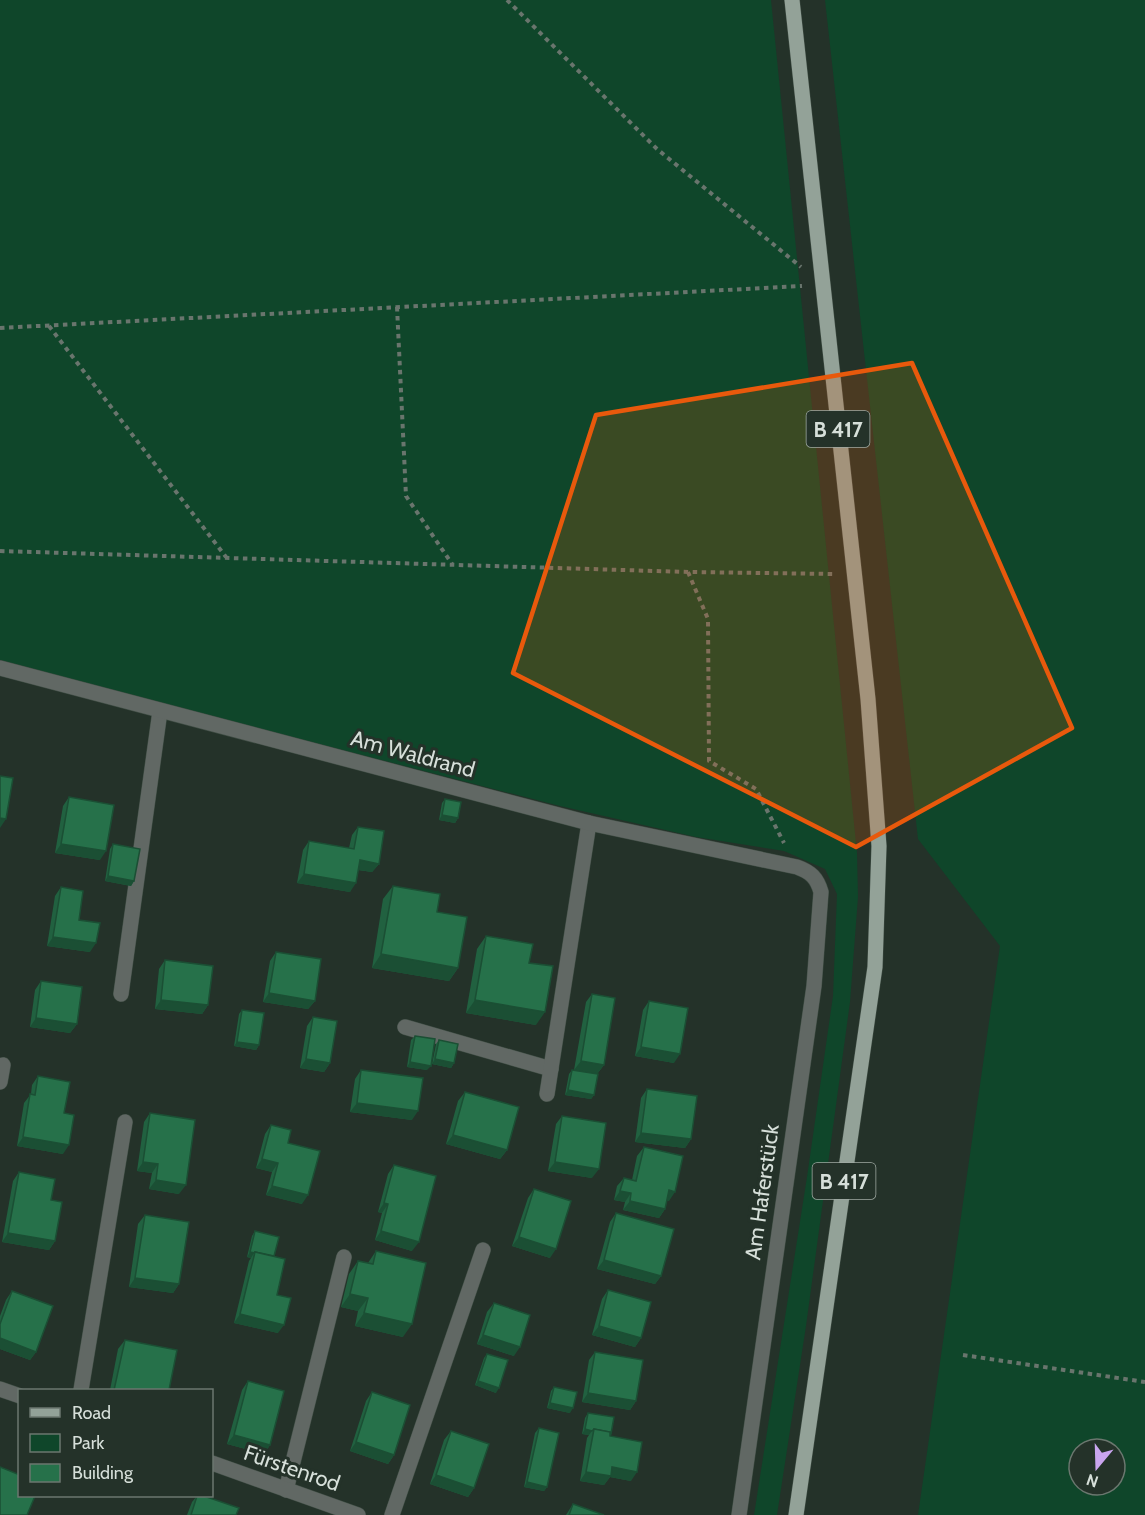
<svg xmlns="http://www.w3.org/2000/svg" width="1145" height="1515" font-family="Cabin,sans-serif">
	<rect width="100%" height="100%" fill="#243229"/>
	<g fill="#0f462a" fill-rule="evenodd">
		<polygon points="0,0 771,0 857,853 858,897 850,1002 806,1326 777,1515 754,1515 807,1177 833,996 837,894 825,869 784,851 696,837 560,806 152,701 0,660"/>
		<path d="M825,0H1145V1515H918L1000,946L918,839ZM1079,1449H1115V1485H1079Z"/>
	</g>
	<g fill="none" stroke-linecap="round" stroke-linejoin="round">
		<defs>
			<g id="lane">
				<polyline points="121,994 160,711"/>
				<polyline points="405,1027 551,1069"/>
				<polyline points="0,1082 3,1065"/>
				<polyline points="547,1094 589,823"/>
				<polyline points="81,1390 125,1122"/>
				<polyline points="286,1490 344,1257"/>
				<polyline points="392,1515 483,1250"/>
			</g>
			<g id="street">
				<path d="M0,668L589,823L797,867C811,872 817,878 821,892L814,986L739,1515"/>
				<polyline points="0,1389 20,1396"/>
				<polyline points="212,1463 358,1515"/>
			</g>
			<polyline id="primary" points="792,0 868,699 879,846 875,967 796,1515"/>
		</defs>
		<use href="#lane" stroke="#404e45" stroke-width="16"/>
		<use href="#street" stroke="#404e45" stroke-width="16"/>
		<use href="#primary" stroke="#404e45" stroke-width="16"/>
		<g stroke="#69756d" stroke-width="4" stroke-dasharray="4.5 4.5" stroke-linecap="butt">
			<polyline points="507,0 657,149 801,267"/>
			<polyline points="397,307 406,496 452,564"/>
			<polyline points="49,326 226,557"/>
			<polyline points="0,328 802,286"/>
			<polyline points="0,551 688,572 836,574"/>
			<polyline points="688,572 708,619 709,761 756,789 784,843"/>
			<polyline points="963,1355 1145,1382"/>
		</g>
		<use href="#lane" stroke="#616864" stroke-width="15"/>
		<use href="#street" stroke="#616864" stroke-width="15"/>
		<use href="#primary" stroke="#93a298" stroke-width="15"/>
	</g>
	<g fill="#216140">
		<polygon points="69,797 100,860 55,853 63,806"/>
		<polygon points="445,799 458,818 455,823 439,820 442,803"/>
		<polygon points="358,827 379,864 372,872 358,870 350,892 297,883 303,850 309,841 349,848 352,835"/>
		<polygon points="113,844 134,881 131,886 105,881 110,849"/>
		<polygon points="393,886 437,912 458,968 449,981 372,968 383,899"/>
		<polygon points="61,887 79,920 90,952 47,946 55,896"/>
		<polygon points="486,936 529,963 536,1025 466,1013 477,949"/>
		<polygon points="276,952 315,1001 308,1009 263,1002 270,961"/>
		<polygon points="165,960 208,1005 202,1014 155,1009 159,969"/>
		<polygon points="41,981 77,1024 70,1033 30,1027 35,990"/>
		<polygon points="592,994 604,1065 597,1074 594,1095 591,1099 565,1095 569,1074 572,1070 574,1070 586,1002"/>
		<polygon points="649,1001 674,1063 635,1056 643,1010"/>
		<polygon points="242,1010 259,1045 256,1050 234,1046 239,1014"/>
		<polygon points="313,1017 330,1063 324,1072 300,1068 307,1026"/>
		<polygon points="415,1036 427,1070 407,1067 411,1040"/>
		<polygon points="439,1040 454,1063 451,1068 432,1064 436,1044"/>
		<polygon points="361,1070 412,1120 350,1112 355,1079"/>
		<polygon points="38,1076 64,1113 63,1154 17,1146 24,1103 31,1094 32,1085"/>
		<polygon points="647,1089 691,1139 685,1148 635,1142 641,1098"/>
		<polygon points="465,1092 507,1150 500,1159 446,1144 458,1101"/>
		<polygon points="150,1113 179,1194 149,1189 152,1173 137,1171 144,1122"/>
		<polygon points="562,1116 592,1178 548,1171 556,1124"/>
		<polygon points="271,1125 288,1143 302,1204 266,1195 272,1172 256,1168 265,1134"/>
		<polygon points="644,1147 669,1201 667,1200 665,1209 659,1218 623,1210 625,1202 614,1200 617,1186 624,1178 632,1180 637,1156"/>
		<polygon points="394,1165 412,1251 375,1240 382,1213 378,1212 388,1174"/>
		<polygon points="19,1172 51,1200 55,1241 49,1250 2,1242 13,1181"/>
		<polygon points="534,1189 550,1258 512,1246 528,1198"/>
		<polygon points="616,1213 661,1276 655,1284 597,1269 610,1222"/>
		<polygon points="145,1215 179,1284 173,1293 129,1287 138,1224"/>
		<polygon points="255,1231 274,1256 278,1333 234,1323 249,1261 251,1258 247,1257 252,1236"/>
		<polygon points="376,1251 403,1337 355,1326 358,1311 341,1307 349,1274 358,1261 368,1263"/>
		<polygon points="608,1290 641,1338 635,1347 592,1335 602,1299"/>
		<polygon points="12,1291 36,1352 30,1360 0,1349 0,1316 6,1300"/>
		<polygon points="494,1303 514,1356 477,1344 487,1312"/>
		<polygon points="125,1340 169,1390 110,1390 118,1349"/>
		<polygon points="595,1352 636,1401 630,1410 582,1402 589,1360"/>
		<polygon points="487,1354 496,1393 475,1385 484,1358"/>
		<polygon points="248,1381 270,1445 264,1454 227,1444 242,1390"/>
		<polygon points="554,1387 570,1413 547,1408 551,1391"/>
		<polygon points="372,1392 394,1455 388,1464 350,1451 366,1401"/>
		<polygon points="588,1413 611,1434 610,1436 631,1481 610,1477 604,1485 580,1481 587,1438 589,1435 582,1434 585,1418"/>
		<polygon points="539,1428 547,1487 544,1491 524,1487 535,1433"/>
		<polygon points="451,1431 474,1488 468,1497 430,1484 444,1440"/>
		<polygon points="197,1496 204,1496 236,1515 187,1515 192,1502"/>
		<polygon points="573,1504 604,1515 566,1515"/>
	</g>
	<g fill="#1b4f34">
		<polygon points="442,815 458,818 455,823 439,820"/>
		<polygon points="0,818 6,819 0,828"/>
		<polygon points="61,844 106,851 100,860 55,853"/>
		<polygon points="360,860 379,864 372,872 353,869"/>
		<polygon points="304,874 356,883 350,892 297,883"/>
		<polygon points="108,876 134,881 131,886 105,881"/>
		<polygon points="53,937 96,943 90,952 47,946"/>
		<polygon points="381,954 458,968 449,981 372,968"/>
		<polygon points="269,993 315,1001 308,1009 263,1002"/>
		<polygon points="161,1000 208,1005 202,1014 155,1009"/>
		<polygon points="475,1000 545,1012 536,1025 466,1013"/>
		<polygon points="36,1018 77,1024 70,1033 30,1027"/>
		<polygon points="237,1042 259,1045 256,1050 234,1046"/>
		<polygon points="641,1047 680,1054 674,1063 635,1056"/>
		<polygon points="306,1059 330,1063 324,1072 300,1068"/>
		<polygon points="435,1059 454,1063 451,1068 432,1064"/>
		<polygon points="581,1061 604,1065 597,1074 574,1070"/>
		<polygon points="410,1062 431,1066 427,1070 407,1067"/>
		<polygon points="568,1090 594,1095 591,1099 565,1095"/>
		<polygon points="357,1103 418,1111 412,1120 350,1112"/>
		<polygon points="641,1133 691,1139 685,1148 635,1142"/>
		<polygon points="453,1135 507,1150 500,1159 446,1144"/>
		<polygon points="23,1137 69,1145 63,1154 17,1146"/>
		<polygon points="262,1159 278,1163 272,1172 256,1168"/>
		<polygon points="143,1162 158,1164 152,1173 137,1171"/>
		<polygon points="555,1162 599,1169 592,1178 548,1171"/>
		<polygon points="156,1180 186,1185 179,1194 149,1189"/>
		<polygon points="272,1186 308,1195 302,1204 266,1195"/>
		<polygon points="669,1190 675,1192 669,1201 663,1199"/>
		<polygon points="620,1191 631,1193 625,1202 614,1200"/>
		<polygon points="630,1201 665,1209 659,1218 623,1210"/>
		<polygon points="384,1203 388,1204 382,1213 378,1212"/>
		<polygon points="381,1231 419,1242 412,1251 375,1240"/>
		<polygon points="8,1233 55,1241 49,1250 2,1242"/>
		<polygon points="519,1237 556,1249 550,1258 512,1246"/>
		<polygon points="250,1252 254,1253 251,1258 247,1257"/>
		<polygon points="604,1260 661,1276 655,1284 597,1269"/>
		<polygon points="135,1278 179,1284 173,1293 129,1287"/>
		<polygon points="350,1294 368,1298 358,1311 341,1307"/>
		<polygon points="364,1313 412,1324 403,1337 355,1326"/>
		<polygon points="240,1314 284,1325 278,1333 234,1323"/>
		<polygon points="599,1326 641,1338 635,1347 592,1335"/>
		<polygon points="483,1335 520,1347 514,1356 477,1344"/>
		<polygon points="0,1338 36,1352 30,1360 0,1349"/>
		<polygon points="478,1381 499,1388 496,1393 475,1385"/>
		<polygon points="588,1393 636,1401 630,1410 582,1402"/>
		<polygon points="550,1403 573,1408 570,1413 547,1408"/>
		<polygon points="585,1429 592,1431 589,1435 582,1434"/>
		<polygon points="234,1435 270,1445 264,1454 227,1444"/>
		<polygon points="356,1442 394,1455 388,1464 350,1451"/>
		<polygon points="612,1467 637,1472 631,1481 610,1477 604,1485 580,1481 586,1472"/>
		<polygon points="436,1475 474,1488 468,1497 430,1484"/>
		<polygon points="527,1482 547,1487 544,1491 524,1487"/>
	</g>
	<g fill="#26714a" stroke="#1b4f34" stroke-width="1.5">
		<polygon points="0,776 13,778 6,819 0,818"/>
		<polygon points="69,797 114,805 106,851 61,844"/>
		<polygon points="445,799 461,802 458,818 442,815"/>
		<polygon points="358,827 384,831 379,864 360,860 356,883 304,874 309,841 354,849"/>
		<polygon points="113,844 140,849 134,881 108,876"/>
		<polygon points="393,886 440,894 437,912 467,917 458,968 381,954"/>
		<polygon points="61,887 83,891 79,920 100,923 96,943 53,937"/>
		<polygon points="486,936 533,944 529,963 553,966 545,1012 475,1000"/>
		<polygon points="276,952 321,959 315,1001 269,993"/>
		<polygon points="165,960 213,966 208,1005 161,1000"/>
		<polygon points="41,981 82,987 77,1024 36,1018"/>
		<polygon points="592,994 615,998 604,1065 581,1061"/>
		<polygon points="649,1001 688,1008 680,1054 641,1047"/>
		<polygon points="242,1010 264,1013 259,1045 237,1042"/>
		<polygon points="313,1017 337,1021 330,1063 306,1059"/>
		<polygon points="415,1036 435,1039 431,1066 410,1062"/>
		<polygon points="439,1040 458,1044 454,1063 435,1059"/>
		<polygon points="361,1070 423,1078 418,1111 357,1103"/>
		<polygon points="572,1070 598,1074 594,1095 568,1090"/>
		<polygon points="38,1076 70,1082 64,1113 74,1115 69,1145 23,1137 30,1094 35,1095"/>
		<polygon points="647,1089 697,1096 691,1139 641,1133"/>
		<polygon points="465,1092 519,1107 507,1150 453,1135"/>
		<polygon points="150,1113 195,1120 186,1185 156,1180 158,1164 143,1162"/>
		<polygon points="562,1116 606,1123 599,1169 555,1162"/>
		<polygon points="271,1125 291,1130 288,1143 320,1151 308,1195 272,1186 278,1163 262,1159"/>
		<polygon points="644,1147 683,1156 675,1192 669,1190 665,1209 630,1201 631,1193 620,1191 624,1178 636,1181"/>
		<polygon points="394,1165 436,1176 419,1242 381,1231 388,1204 384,1203"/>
		<polygon points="19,1172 55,1179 51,1200 62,1202 55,1241 8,1233"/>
		<polygon points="534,1189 571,1201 556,1249 519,1237"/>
		<polygon points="616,1213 674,1229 661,1276 604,1260"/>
		<polygon points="145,1215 189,1222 179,1284 135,1278"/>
		<polygon points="255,1231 279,1237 274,1256 255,1252 255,1253 250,1252"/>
		<polygon points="376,1251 426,1263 412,1324 364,1313 368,1298 350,1294 358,1261 373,1264"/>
		<polygon points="255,1252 285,1259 277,1295 291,1298 284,1325 240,1314"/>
		<polygon points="608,1290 651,1302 641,1338 599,1326"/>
		<polygon points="12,1291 53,1306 36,1352 0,1338 0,1324"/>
		<polygon points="494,1303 530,1315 520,1347 483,1335"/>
		<polygon points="125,1340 177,1350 169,1390 114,1390"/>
		<polygon points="595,1352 643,1360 636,1401 588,1393"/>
		<polygon points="487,1354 508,1360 499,1388 478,1381"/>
		<polygon points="248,1381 284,1391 270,1445 234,1435"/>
		<polygon points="554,1387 577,1392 573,1408 550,1403"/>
		<polygon points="372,1392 410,1405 394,1455 356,1442"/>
		<polygon points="588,1413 614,1417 611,1434 610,1434 610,1432 594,1429 592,1431 585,1429"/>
		<polygon points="539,1428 559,1433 547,1487 527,1482"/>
		<polygon points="594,1429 610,1432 610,1436 642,1442 637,1472 612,1467 611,1476 586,1472"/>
		<polygon points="451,1431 489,1444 474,1488 436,1475"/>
		<polygon points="0,1467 20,1475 20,1496 35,1496 27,1515 0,1515"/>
		<polygon points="197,1496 204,1496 239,1508 236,1515 191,1515"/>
		<polygon points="573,1504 604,1515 569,1515"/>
	</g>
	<path fill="#e8590c" fill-opacity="0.2" stroke="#e8590c" stroke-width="4.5" stroke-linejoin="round" d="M912,363L1072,728L856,847L513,673L596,415Z"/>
	<g text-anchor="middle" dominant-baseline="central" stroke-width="6" stroke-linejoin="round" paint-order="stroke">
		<g fill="#243229" stroke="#a1aba4" stroke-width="1.5">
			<rect x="806.5" y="411" width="63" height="36" rx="4.5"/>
			<rect x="812.5" y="1163" width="63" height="36" rx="4.5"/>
		</g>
		<g font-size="21" font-weight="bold" fill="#d6dfd9">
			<text x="838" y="429">B 417</text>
			<text x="844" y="1181">B 417</text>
		</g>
		<g font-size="22" fill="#d6dfd9" stroke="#243229">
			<text transform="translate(413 754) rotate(15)">Am Waldrand</text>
			<text transform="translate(762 1192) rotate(-82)">Am Haferstück</text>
			<text transform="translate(292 1468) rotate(19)">Fürstenrod</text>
		</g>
	</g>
	<rect x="18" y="1389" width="195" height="108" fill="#243229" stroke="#6b776f" stroke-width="1.5"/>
	<rect x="30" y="1408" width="30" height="9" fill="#93a298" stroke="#6b776f" stroke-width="1.5"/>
	<text x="72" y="1419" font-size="18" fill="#d6dfd9">Road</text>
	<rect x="30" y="1434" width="30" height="18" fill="#0f462a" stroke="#6b776f" stroke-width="1.5"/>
	<text x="72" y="1449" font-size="18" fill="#d6dfd9">Park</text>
	<rect x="30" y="1464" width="30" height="18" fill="#26714a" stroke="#6b776f" stroke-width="1.5"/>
	<text x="72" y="1479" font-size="18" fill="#d6dfd9">Building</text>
	<g transform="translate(1097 1467) rotate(199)"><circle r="28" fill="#243229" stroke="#6b776f" stroke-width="1.5"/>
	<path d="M0-4.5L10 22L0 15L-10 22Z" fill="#c9a5ee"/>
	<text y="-9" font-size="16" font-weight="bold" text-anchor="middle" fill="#d6dfd9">N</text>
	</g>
</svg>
